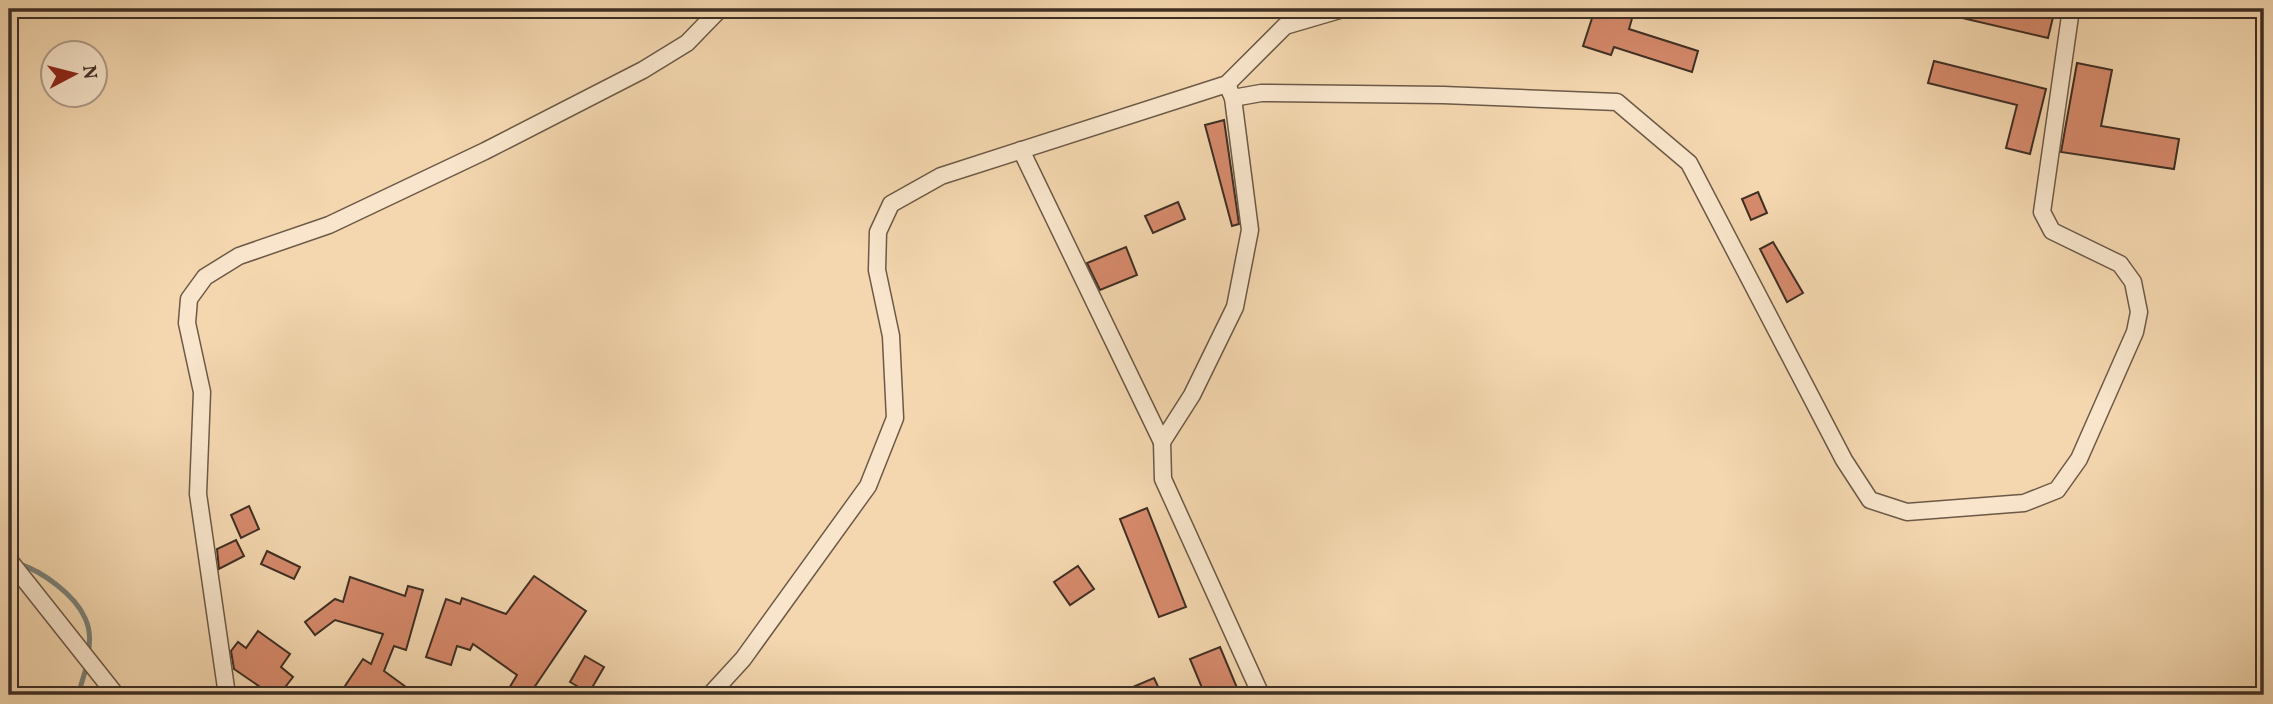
<svg xmlns="http://www.w3.org/2000/svg" width="2273" height="704" font-family="Vollkorn,serif">
	<rect width="100%" height="100%" fill="#f4d7af"/>
	<filter id="stains"><feTurbulence type="fractalNoise" baseFrequency=".00286" numOctaves="4"/><feColorMatrix values="0 0 0 0 .2 0 0 0 0 .09 0 0 0 0 .02 0 0 0 .5 -.17"/></filter>
	<radialGradient id="worn" r=".72"><stop offset=".6" stop-color="#630" stop-opacity="0"/><stop offset="1" stop-color="#630" stop-opacity=".3"/></radialGradient>
	<g fill="none" stroke-linecap="round" stroke-linejoin="round">
		<g stroke="#78817a" stroke-width="5">
			<path d="M19,564C42,571 75,595 85,618C91,631 90,642 88,656"/>
			<polyline points="78,695 87,665"/>
		</g>
	</g>
	<g fill="#d68a6c" stroke="#3e2f24" stroke-width="2">
		<polygon points="1595,9 1612,9 1633,15 1629,29 1698,51 1692,72 1614,47 1611,55 1583,46"/>
		<polygon points="1945,9 2035,9 2054,13 2048,38 1945,14"/>
		<polygon points="1934,61 2046,89 2030,154 2006,148 2017,105 1928,83"/>
		<polygon points="2077,63 2112,70 2101,126 2179,139 2174,169 2061,152"/>
		<polygon points="1224,120 1239,224 1232,226 1205,125"/>
		<polygon points="1758,192 1767,213 1751,220 1742,199"/>
		<polygon points="1178,202 1185,219 1153,233 1145,216"/>
		<polygon points="1773,242 1803,293 1787,302 1760,249"/>
		<polygon points="1126,247 1137,275 1100,290 1087,263"/>
		<polygon points="249,506 259,529 241,538 231,515"/>
		<polygon points="1147,508 1186,607 1159,617 1120,519"/>
		<polygon points="236,540 244,556 219,569 217,549"/>
		<polygon points="267,551 300,567 294,579 261,564"/>
		<polygon points="1078,566 1094,589 1070,605 1054,582"/>
		<polygon points="534,576 586,611 529,695 505,695 517,675 473,644 470,650 457,646 451,665 426,657 446,599 460,604 462,598 506,614"/>
		<polygon points="350,577 405,596 408,586 423,590 406,650 394,646 384,671 417,695 339,695 363,659 371,664 383,634 335,620 315,635 305,622 335,599 343,602"/>
		<polygon points="258,631 290,654 281,667 293,677 279,695 268,688 266,691 234,669 231,651 238,642 246,648"/>
		<polygon points="1220,647 1240,695 1205,695 1190,659"/>
		<polygon points="585,656 604,667 589,693 570,682"/>
		<polygon points="1154,678 1162,695 1114,695"/>
	</g>
	<g fill="none" stroke-linecap="round" stroke-linejoin="round">
		<defs>
			<g id="minor">
				<polyline points="1229,89 1233,98 1250,230 1235,307 1192,395 1162,442 1163,479 1261,695"/>
				<polyline points="1233,98 1261,93 1443,95 1617,102 1689,163 1844,460 1870,500 1907,512 2024,503 2057,490 2079,459 2135,332 2139,312 2133,282 2120,264 2052,231 2042,212 2071,9"/>
				<polyline points="1021,150 1162,442"/>
				<polyline points="9,560 116,695"/>
				<polyline points="227,695 198,494 202,392 187,323 189,299 205,277 239,256 329,225 485,151 643,70 687,43 720,9"/>
				<polyline points="710,695 743,659 868,486 895,418 891,336 877,270 878,232 891,204 941,176 1227,84 1285,26 1343,9"/>
			</g>
		</defs>
		<use href="#minor" stroke="#6c5947" stroke-width="19"/>
		<use href="#minor" stroke="#f8e5cb" stroke-width="16"/>
	</g>
	<rect width="2273" height="704" fill="none" stroke="#f4d7af" stroke-width="35"/>
	<rect x="10" y="10" width="2252" height="683" fill="none" stroke="#3e2f24" stroke-width="3.5"/>
	<rect x="18" y="18" width="2238" height="669" fill="none" stroke="#3e2f24" stroke-width="2"/>
	<g transform="translate(74 74) rotate(83)"><circle r="33" fill="#f8e5cb" stroke="#ae9c88" stroke-width="2"/>
	<path d="M0-5L12 26L0 18L-12 26Z" fill="#8f2418"/>
	<text y="-10" font-size="19" font-weight="bold" text-anchor="middle" fill="#3e2f24">N</text>
	</g>
	<rect width="100%" height="100%" filter="url(#stains)"/>
	<rect width="100%" height="100%" fill="url(#worn)"/>
</svg>
